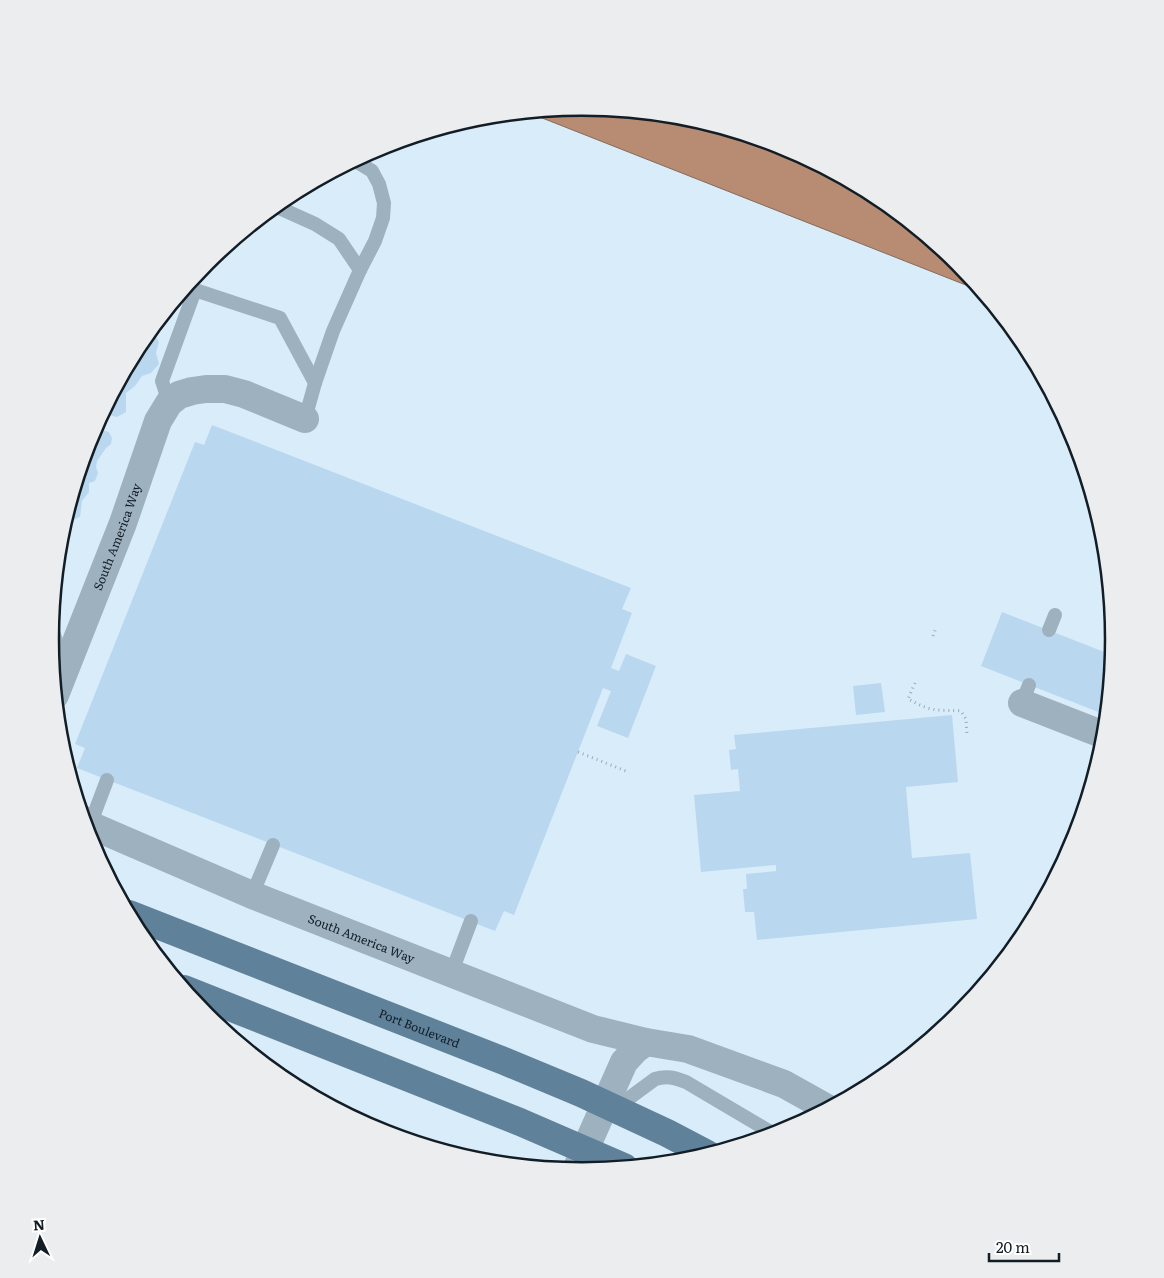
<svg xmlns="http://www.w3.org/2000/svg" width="1164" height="1278" font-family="Literata,serif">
	<rect width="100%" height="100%" fill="#d9ecfa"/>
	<polygon fill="#b78c73" stroke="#866b5c" points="582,107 686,117 786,148 878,197 958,263 981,291 527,112"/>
	<g fill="#b9d8f0">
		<polygon points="155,325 155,335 159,342 156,353 159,364 151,373 142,376 135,386 126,393 126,412 117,417 105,414 103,412 140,343"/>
		<polygon points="212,425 631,588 622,609 632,613 611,668 619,671 626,654 656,666 628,738 597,726 611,691 603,688 514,915 504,911 495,931 77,768 85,748 75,744 195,442 204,445"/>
		<polygon points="96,428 109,432 112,438 111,444 106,448 97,461 96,467 98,473 95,481 89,483 89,492 82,501 80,517 64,524 91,435 94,429"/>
		<polygon points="1002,612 1112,655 1106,715 981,666"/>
		<polygon points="881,683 885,712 856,715 853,686"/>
		<polygon points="952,715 958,782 906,787 912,858 970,853 977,919 757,940 754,912 745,912 743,889 747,889 746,874 776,871 776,865 701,872 694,795 740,791 738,769 731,770 729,750 736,749 734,735"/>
	</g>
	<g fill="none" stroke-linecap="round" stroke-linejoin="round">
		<g stroke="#9aabb7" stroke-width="3" stroke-dasharray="1 4" stroke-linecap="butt">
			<polyline points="933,636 936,628"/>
			<path d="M915,683L908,699C918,704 928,710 940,710C947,711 953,710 961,711L966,719L967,735"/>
			<polyline points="578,752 626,771"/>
		</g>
		<g stroke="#9eb1bf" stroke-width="14">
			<polyline points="354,160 372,171 379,184 384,203 383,218 375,241 360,270"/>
			<polyline points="275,206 315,224 339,239 360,270 333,331 315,383 305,419"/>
			<polyline points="169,403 162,381 195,290 280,318 315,383"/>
			<polyline points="51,625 64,667"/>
			<polyline points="1049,630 1055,615"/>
			<polyline points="1022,703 1029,685"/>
			<polyline points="90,825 107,780"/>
			<polyline points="252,895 273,845"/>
			<polyline points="451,974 471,921"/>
			<path d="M613,1110L655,1079C667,1075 675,1078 686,1082L774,1134"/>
		</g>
		<g stroke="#9eb1bf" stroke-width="28">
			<path id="s1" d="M55,695L123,523L158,421L169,403L179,395L192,391L206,389H225L244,394L305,419"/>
			<polyline points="1022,703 1104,735"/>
			<path id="s2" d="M84,820L90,825L252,895L593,1029L646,1042L688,1049L784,1084L827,1108"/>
			<polyline points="576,1170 624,1062 635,1050 646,1042"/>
		</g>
		<g stroke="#5f819a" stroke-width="28">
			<path id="s3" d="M129,914L504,1061L581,1093L667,1133L707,1154"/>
			<polyline points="184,989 520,1122 624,1167"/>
		</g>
	</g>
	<g text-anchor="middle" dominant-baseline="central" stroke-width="4.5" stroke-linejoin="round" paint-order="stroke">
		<g font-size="12" fill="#121d26" stroke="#fff">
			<text stroke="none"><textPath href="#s1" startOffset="170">South America Way</textPath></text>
			<text stroke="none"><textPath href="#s2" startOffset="302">South America Way</textPath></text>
			<text stroke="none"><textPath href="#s3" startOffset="312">Port Boulevard</textPath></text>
		</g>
	</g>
	<path d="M0 0H1164V1278H0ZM59 639a523 523 0 1 1 1046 0a523 523 0 1 1-1046 0Z" fill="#ecedee" fill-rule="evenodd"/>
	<path fill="none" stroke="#121d26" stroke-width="2.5" d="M59 639a523 523 0 1 1 1046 0a523 523 0 1 1-1046 0Z"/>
	<g transform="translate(40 1238) rotate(356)" stroke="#ffffff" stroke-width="4" paint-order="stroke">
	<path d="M0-4L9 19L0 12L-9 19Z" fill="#121d26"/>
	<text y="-8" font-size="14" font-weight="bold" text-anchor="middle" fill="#121d26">N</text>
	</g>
	<path d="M989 1253v8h70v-8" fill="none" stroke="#121d26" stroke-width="2.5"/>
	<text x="996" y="1253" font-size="15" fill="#121d26" stroke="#ffffff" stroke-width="4" paint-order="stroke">20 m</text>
</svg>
